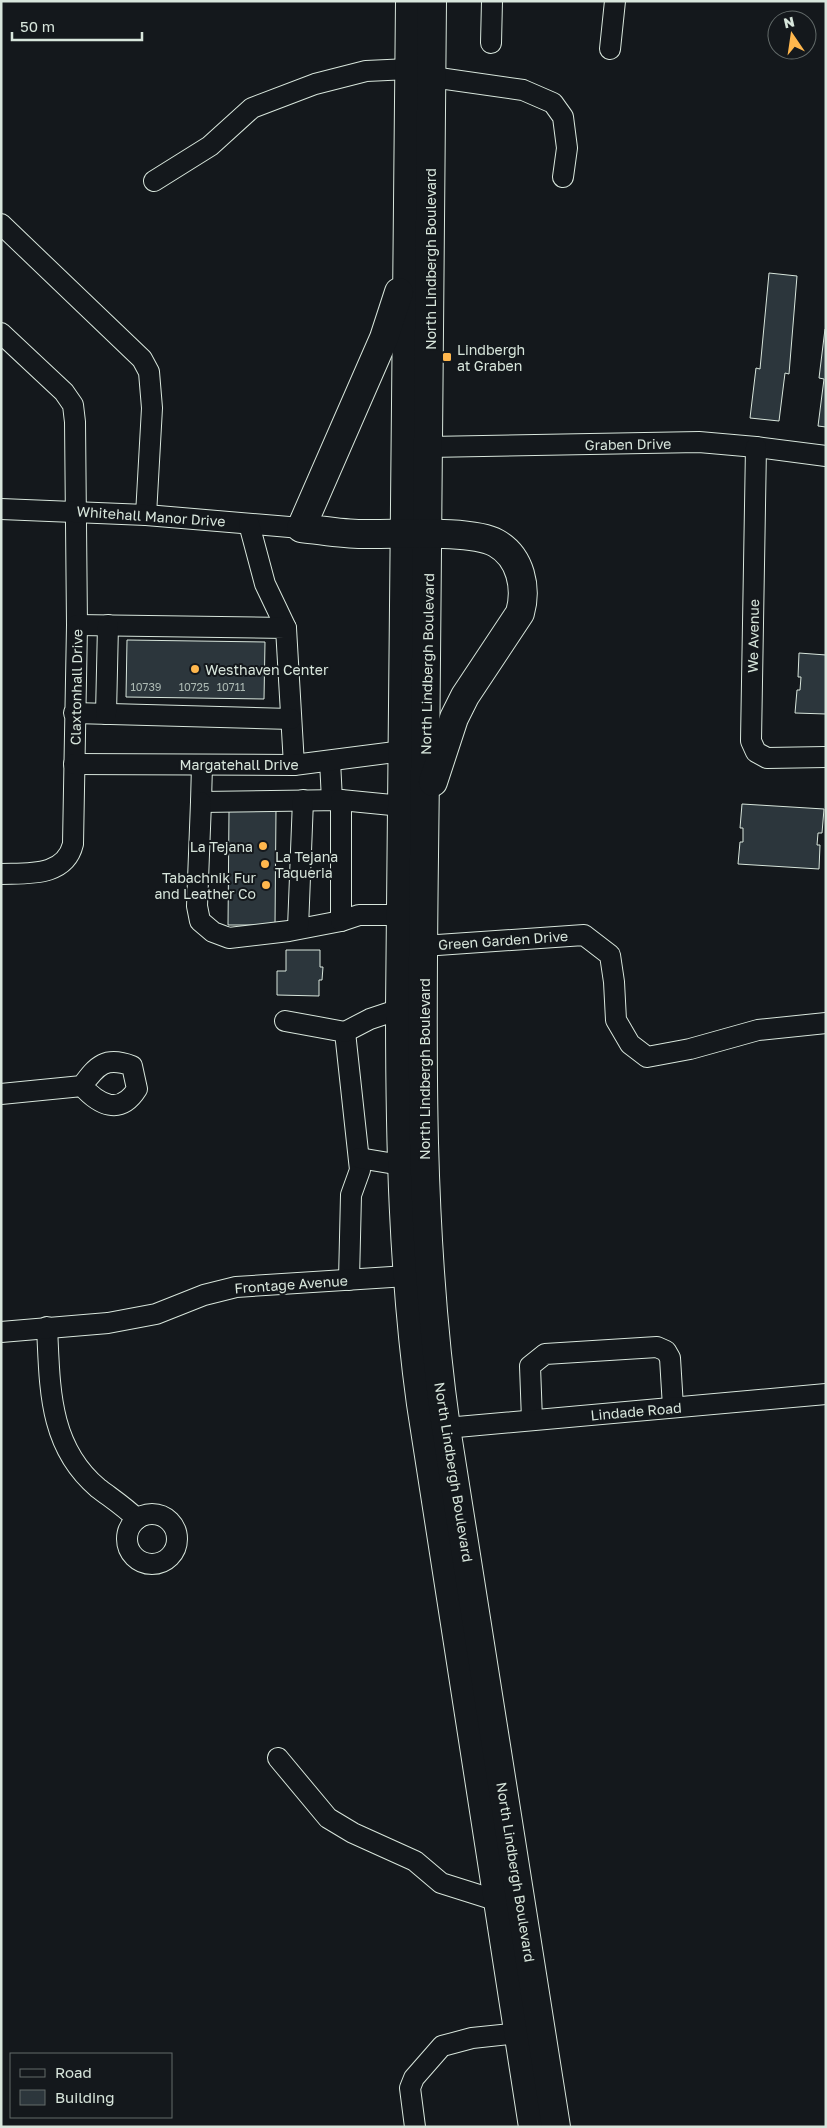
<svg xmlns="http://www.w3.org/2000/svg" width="827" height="2128" font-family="'Golos Text',sans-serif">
	<rect width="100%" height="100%" fill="#14181c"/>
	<g fill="#2c363c" stroke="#d8e6dc">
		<polygon points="769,273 797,276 789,374 785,373 779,421 750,418 756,368 760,369"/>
		<polygon points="825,329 826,329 826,427 818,426 824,379 819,378"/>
		<polygon points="127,640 265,642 264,699 126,697"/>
		<polygon points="799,653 826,655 826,714 795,713 797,690 800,690 801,677 798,677"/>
		<polygon points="742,804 824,809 822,833 818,833 817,845 820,845 819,869 738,864 740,842 743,842 743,828 740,828"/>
		<polygon points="266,809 276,809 275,925 228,925 229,811 265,811"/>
		<polygon points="286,950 320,950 320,967 323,967 322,980 319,980 319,996 277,995 277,971 286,971"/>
	</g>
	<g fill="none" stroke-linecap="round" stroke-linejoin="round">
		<defs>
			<g id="minor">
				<polyline points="491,43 492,1"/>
				<polyline points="610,49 615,1"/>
				<polyline points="432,77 523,90 553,103 563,117 567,148 563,177"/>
				<polyline points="154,181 210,146 252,108 315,84 366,71 409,69"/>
				<polyline points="1,224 142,359 149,372 152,408 146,515"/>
				<path d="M1,333L64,392L73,405L75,422L77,625L73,844C65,877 28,873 1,874"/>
				<polyline points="429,447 699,442 756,447 826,456"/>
				<polyline points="756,447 751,741 756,752 767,758 826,757"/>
				<polyline points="1,509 146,515 301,528"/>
				<polyline points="249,524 265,584 286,628"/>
				<polyline points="77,625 286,628 294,765"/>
				<polyline points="74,713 291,719"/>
				<polyline points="106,714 108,625"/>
				<polyline points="330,761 332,800"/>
				<polyline points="74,764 294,765 403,751"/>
				<polyline points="202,765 201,802 341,800 402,806"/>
				<polyline points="201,802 197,906 200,921 213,932 229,938 289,931 341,921 359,915 401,915"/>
				<polyline points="341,921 341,800"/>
				<polyline points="298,928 303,800"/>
				<polyline points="423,946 584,935 610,955 614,982 616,1020 630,1044 647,1057 690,1049 758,1030 826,1023"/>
				<polyline points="285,1021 345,1032 360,1170 351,1195 349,1280"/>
				<polyline points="345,1032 370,1019 400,1009"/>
				<path d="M1,1094L82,1086C97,1065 106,1056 132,1066L137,1089C120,1116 99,1105 82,1086"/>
				<polyline points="359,1158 401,1165"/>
				<path d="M47,1327C50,1386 48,1446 98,1488C111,1498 125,1507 137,1519"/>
				<polyline points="1,1332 108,1323 156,1314 204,1295 236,1287 407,1276"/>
				<polyline points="532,1420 530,1366 545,1354 657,1347 666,1351 670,1358 673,1407"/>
				<polyline points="446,1428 826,1394"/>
				<circle cx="152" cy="1539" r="25"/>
				<polyline points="278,1758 328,1818 353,1833 415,1861 441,1883 498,1901"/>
				<polyline points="415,2127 410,2088 414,2078 442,2046 472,2038 519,2033"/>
			</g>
			<g id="highway">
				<path d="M410,1L400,1009C400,1141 403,1273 421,1404L533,2127"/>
				<path d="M432,1C430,257 428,513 425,769C423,989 415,1209 446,1428L556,2127"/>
				<path d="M399,292L384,338L301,528C321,530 342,534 362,534C393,535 471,529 496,543C521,557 527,588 520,613L465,696L454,718L433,782"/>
			</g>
		</defs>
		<use href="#minor" stroke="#d8e6dc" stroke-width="22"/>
		<use href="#highway" stroke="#d8e6dc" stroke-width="30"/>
		<use href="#minor" stroke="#14181c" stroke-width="20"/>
		<use href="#highway" stroke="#14181c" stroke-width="28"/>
	</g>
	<g fill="#ffb74d" stroke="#14181c" stroke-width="2">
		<rect x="442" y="352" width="10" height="10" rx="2.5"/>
		<circle cx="195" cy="669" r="5"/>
		<circle cx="263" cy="846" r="5"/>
		<circle cx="265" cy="864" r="5"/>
		<circle cx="266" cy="885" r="5"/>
	</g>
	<g text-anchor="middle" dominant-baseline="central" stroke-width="4" stroke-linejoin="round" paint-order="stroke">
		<g font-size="11" fill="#adbab4">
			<text x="146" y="686">10739</text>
			<text x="194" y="686">10725</text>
			<text x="231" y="686">10711</text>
		</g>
		<g font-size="14" fill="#d8e6dc" stroke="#14181c">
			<text transform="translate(430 259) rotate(-90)">North Lindbergh Boulevard</text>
			<text transform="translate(628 444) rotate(-1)">Graben Drive</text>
			<text transform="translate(151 516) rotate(4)">Whitehall Manor Drive</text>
			<text transform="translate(753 636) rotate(-89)">We Avenue</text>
			<text transform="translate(427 664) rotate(-89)">North Lindbergh Boulevard</text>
			<text transform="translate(76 687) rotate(-89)">Claxtonhall Drive</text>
			<text x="239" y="764">Margatehall Drive</text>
			<text transform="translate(503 940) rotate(-4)">Green Garden Drive</text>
			<text transform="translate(424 1069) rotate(-90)">North Lindbergh Boulevard</text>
			<text transform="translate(291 1284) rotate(-4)">Frontage Avenue</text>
			<text transform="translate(636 1411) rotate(-5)">Lindade Road</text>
			<text transform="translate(454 1472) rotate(81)">North Lindbergh Boulevard</text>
			<text transform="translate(516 1872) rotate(81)">North Lindbergh Boulevard</text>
		</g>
		<g font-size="14" fill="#d8e6dc" stroke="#14181c" text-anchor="start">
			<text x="457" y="349">Lindbergh<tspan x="457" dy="16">at Graben</tspan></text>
			<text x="205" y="669">Westhaven Center</text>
			<text x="253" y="846" text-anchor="end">La Tejana</text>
			<text x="275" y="856">La Tejana<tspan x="275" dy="16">Taqueria</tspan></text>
			<text x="256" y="877" text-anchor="end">Tabachnik Fur<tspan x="256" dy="16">and Leather Co</tspan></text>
		</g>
	</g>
	<rect width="827" height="2128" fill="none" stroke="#d8e6dc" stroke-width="5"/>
	<rect x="10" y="2053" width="162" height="65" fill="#14181c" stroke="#626a69"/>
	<rect x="20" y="2069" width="25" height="8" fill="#14181c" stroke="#626a69"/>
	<text x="55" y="2078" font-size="15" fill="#d8e6dc">Road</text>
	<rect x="20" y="2090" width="25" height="15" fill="#2c363c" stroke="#626a69"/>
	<text x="55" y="2103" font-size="15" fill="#d8e6dc">Building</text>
	<g transform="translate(792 35) rotate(347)"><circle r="24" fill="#14181c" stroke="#626a69"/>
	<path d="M0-4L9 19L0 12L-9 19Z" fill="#ffb74d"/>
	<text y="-8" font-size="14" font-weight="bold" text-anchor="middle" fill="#d8e6dc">N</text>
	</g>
	<path d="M12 32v8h130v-8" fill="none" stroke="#d8e6dc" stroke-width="2.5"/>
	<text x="20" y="32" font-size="15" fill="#d8e6dc" stroke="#14181c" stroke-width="4" paint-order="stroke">50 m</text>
</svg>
